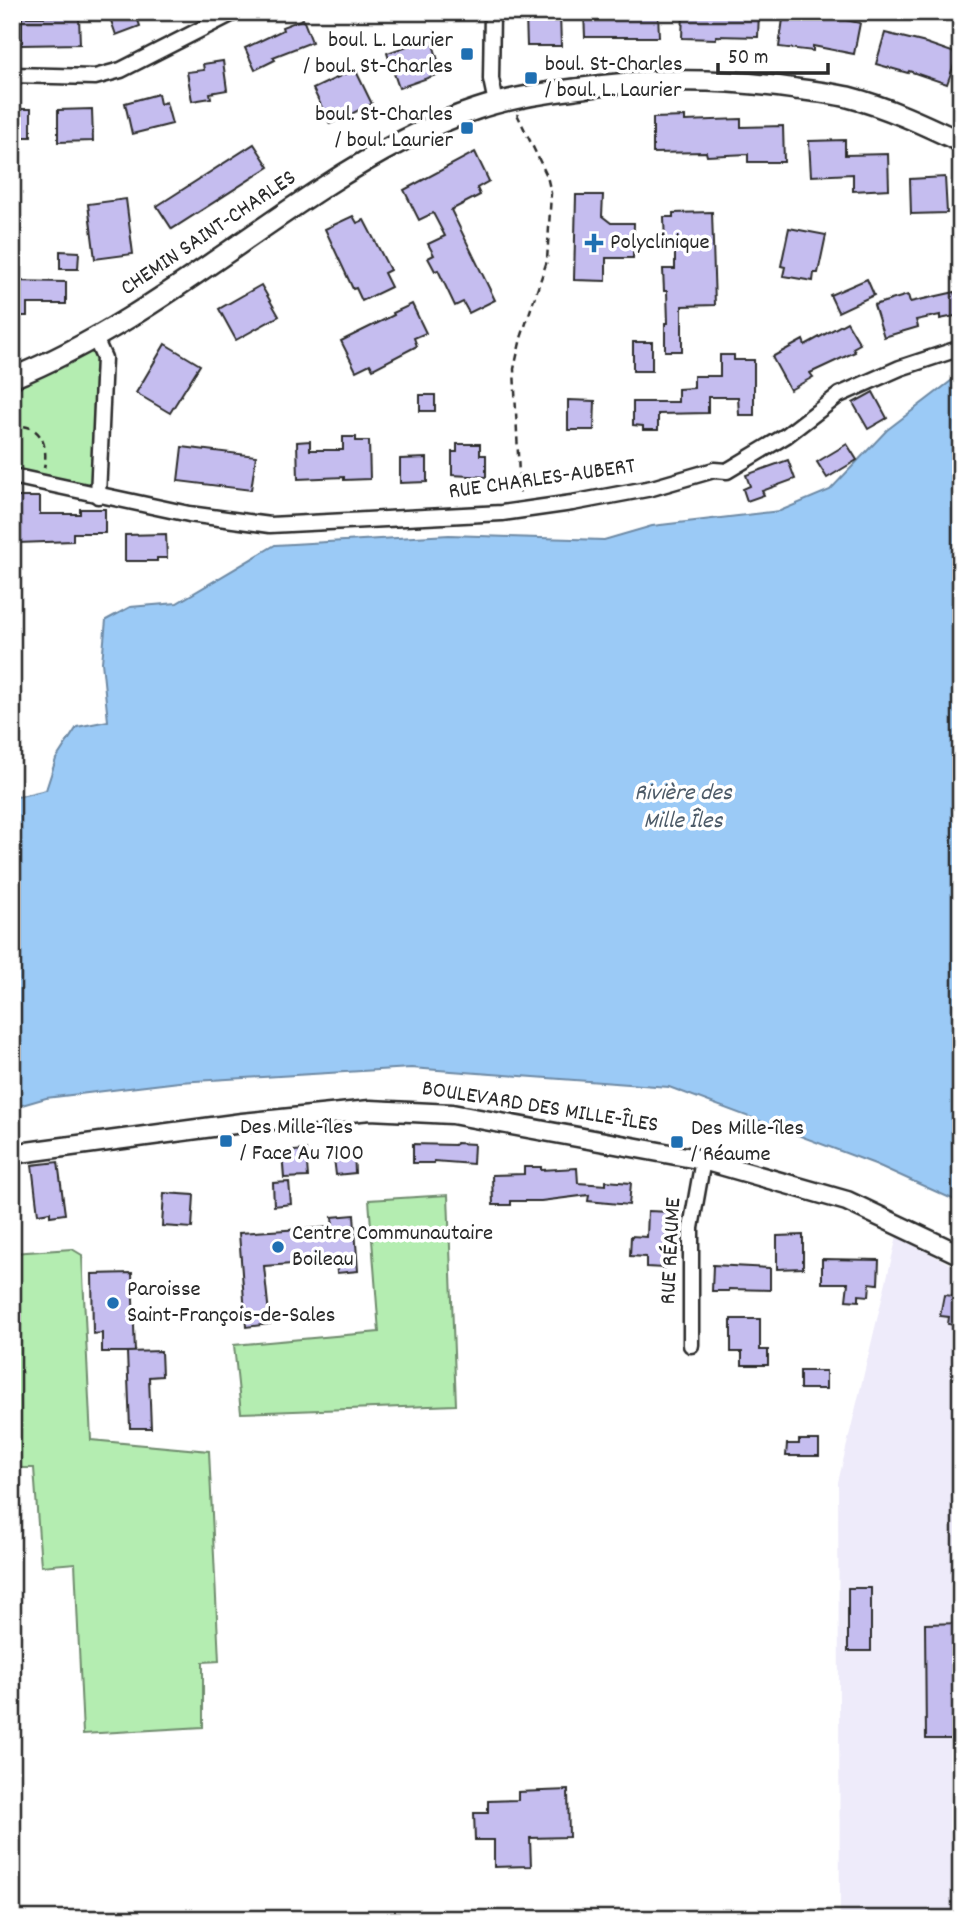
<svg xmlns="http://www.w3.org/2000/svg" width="973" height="1931" font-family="Dekko,sans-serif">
	<rect width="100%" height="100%" fill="#fff"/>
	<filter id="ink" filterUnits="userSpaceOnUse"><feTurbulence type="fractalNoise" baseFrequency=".0143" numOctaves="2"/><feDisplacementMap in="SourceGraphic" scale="14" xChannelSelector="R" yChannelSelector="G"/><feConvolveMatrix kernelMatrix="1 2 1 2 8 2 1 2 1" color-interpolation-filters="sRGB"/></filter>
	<g filter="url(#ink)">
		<polygon fill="#eeebfa" points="897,1236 961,1270 961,1919 840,1919 838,1482"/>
		<g fill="#b4edb1" stroke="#708c6e" stroke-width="2">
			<polygon points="93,332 101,365 98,496 12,476 12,370"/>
			<polygon points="448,1195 456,1405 241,1413 234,1345 379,1332 369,1200"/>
			<polygon points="72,1249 82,1255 91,1440 209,1451 219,1661 203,1662 203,1727 83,1734 75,1563 41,1566 34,1468 12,1468 12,1253"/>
		</g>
		<polygon fill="#9bcaf6" stroke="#6e8aa5" stroke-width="2" points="961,377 961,1203 875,1164 669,1087 411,1068 179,1082 46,1098 12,1108 12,798 46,790 56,759 77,727 108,721 102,662 106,620 130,607 177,603 275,545 449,535 604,540 652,526 780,511 830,490 887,430 955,378"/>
		<g fill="#c5bdef" stroke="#2b2b2b" stroke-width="2">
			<polygon points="108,12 135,12 140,26 116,35"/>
			<polygon points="584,12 658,12 659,37 585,37"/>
			<polygon points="683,12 759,12 758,37 716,36 716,39 682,38"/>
			<polygon points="784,12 808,12 860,23 854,54 813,46 813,51 779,47"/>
			<polygon points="560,14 561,46 527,46 526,15"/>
			<polygon points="22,17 79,17 80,44 22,45"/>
			<polygon points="303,19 312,42 273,57 275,60 255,70 245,48 283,30 282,27"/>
			<polygon points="885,33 926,43 958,54 947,84 909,71 908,73 876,64"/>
			<polygon points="431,38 442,73 399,88 387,53"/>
			<polygon points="223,61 227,90 210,93 211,98 192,101 187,72 204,70 203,64"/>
			<polygon points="355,69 372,104 330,124 313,89"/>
			<polygon points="158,94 160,104 166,102 172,124 132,134 125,103"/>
			<rect x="12" y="109" width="19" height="28"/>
			<polygon points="92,109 93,141 58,142 58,110"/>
			<polygon points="685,117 685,121 741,119 741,127 783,126 784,162 748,162 748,154 707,156 706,152 653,153 653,118"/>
			<polygon points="845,140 845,155 888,154 889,189 853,191 853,174 811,176 809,141"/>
			<polygon points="254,144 269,167 172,229 157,206"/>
			<polygon points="475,152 489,181 477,188 480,195 451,210 495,300 469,313 463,302 455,306 438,270 435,271 428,258 434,255 428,244 445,236 433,213 419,220 404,190"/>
			<polygon points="945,177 947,213 911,214 910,179"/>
			<polygon points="576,195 603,195 602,216 611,223 634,223 633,258 606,258 606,281 574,280"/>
			<polygon points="126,199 133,254 95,259 88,204"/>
			<polygon points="712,212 715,305 682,306 682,351 665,351 665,323 668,323 667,291 664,291 663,269 675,269 675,247 665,247 664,217 673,217 673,213"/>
			<polygon points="353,216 357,223 364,220 390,270 384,273 391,287 362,301 356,288 353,289 325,229"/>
			<polygon points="789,228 826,235 818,273 814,273 813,281 783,276 785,267 781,266"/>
			<polygon points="60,251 79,252 78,269 60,269"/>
			<polygon points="867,279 874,295 838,312 830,295"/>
			<polygon points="12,281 66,282 66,304 27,304 27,316 12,316"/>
			<polygon points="261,285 279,316 236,340 219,309"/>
			<polygon points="955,292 960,315 940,319 940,315 916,320 918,327 884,337 874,305 908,295 910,302"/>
			<polygon points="412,304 426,333 414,338 417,346 373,369 370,364 356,371 341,341 394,315 393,313"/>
			<polygon points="847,322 860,344 853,348 855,352 810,373 813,377 790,390 772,357 803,340 805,345"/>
			<rect x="633" y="342" width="19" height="29"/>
			<polygon points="165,344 200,365 170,413 136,393"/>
			<polygon points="720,355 734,355 734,360 754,360 754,415 739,415 738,397 708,397 708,413 658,414 658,430 643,430 643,426 633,425 633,402 678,402 678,389 694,388 694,376 720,376"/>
			<polygon points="873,392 887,418 868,429 853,403"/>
			<rect x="420" y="395" width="15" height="16"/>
			<polygon points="568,400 595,401 594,430 568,430"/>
			<polygon points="343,437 356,437 356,441 369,441 370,479 344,480 344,477 298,479 297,442 310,441 310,450 343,450"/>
			<polygon points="457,444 480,444 480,455 486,455 486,477 452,475 452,452 457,452"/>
			<polygon points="847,444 857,460 827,478 817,462"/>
			<polygon points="182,447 256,456 251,490 178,481"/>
			<polygon points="427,458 427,482 400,483 400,459"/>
			<polygon points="788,460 795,479 762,491 764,495 747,501 743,489 750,486 746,475"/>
			<polygon points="17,497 40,497 40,514 80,514 80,509 105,509 105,533 73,533 73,541 18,543"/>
			<polygon points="166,534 167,558 157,558 157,561 125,561 125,535"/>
			<polygon points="456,1143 474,1144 473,1164 434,1161 434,1163 413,1163 413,1144 455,1145"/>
			<polygon points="354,1148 355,1173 336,1175 333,1149"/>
			<polygon points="306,1150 308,1177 284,1178 282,1152"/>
			<polygon points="58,1162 65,1214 50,1216 50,1212 38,1214 32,1165"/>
			<polygon points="524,1167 541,1167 541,1170 577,1168 578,1183 606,1185 606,1181 631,1183 629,1205 588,1201 589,1195 541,1201 511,1201 511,1205 493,1205 492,1175 524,1174"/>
			<polygon points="289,1182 291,1204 274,1206 273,1183"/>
			<polygon points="164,1193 194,1195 192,1228 162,1226"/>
			<polygon points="648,1211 671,1212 670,1220 681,1220 680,1237 665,1237 664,1268 646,1267 646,1257 630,1256 631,1236 647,1237"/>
			<polygon points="354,1215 358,1271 337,1273 336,1261 264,1266 270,1324 246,1327 239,1233 333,1227 332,1217"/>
			<polygon points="803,1235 803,1268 777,1269 777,1236"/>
			<polygon points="822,1259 879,1260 878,1284 870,1283 869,1296 859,1295 859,1301 846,1300 848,1283 822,1283"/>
			<polygon points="713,1265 770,1268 770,1290 729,1289 729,1291 712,1291"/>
			<polygon points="132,1273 135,1352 102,1352 102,1333 93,1334 92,1274"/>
			<polygon points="955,1285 961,1286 961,1326 948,1324 949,1317 940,1316 944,1295 953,1296"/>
			<polygon points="731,1319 760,1319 760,1350 768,1350 768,1365 742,1365 742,1352 731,1352"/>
			<polygon points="161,1351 162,1376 149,1377 151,1428 130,1428 127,1352"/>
			<rect x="800" y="1371" width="26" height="18"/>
			<polygon points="799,1440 819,1440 819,1456 786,1456 787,1444 799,1444"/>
			<rect x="848" y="1588" width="23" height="63"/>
			<polygon points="961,1623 961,1739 926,1739 925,1624"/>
			<polygon points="568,1790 569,1837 530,1838 531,1866 494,1867 494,1840 475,1840 474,1813 488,1813 488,1801 518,1800 518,1792"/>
		</g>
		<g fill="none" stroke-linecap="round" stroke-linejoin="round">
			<defs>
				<g id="minor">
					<polyline points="492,12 491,79 496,103"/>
					<polyline points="12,75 95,77 121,70 235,12"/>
					<polyline points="95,338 104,358 98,496"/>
					<polyline points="12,476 189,514 270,525 502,513 572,503 652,488 714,470 727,471 787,435 839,395 900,368 961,348"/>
					<polyline points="691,1345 691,1228 703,1160"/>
				</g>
				<polyline id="tertiary" points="12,1154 242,1123 370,1110 452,1114 703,1160 847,1201 961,1255"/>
				<path id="secondary" d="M12,378C126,332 220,254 322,188C371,156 422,127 477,109C509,98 542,93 575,89C648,78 723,78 796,89C813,91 831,93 848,97C887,107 925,125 961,142"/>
			</defs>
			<use href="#minor" stroke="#2b2b2b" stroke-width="19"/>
			<use href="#tertiary" stroke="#2b2b2b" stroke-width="23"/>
			<use href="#secondary" stroke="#2b2b2b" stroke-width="24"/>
			<g stroke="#2b2b2b" stroke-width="2.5" stroke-dasharray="7 5" stroke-linecap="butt">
				<polyline points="517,114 547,176 551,193 547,261 521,338 514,369 520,497"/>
				<path d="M12,427C40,421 49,445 44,468"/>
				<polyline points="961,1460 956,1480 961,1490"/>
			</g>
			<use href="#minor" stroke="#fff" stroke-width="14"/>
			<use href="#tertiary" stroke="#fff" stroke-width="18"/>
			<use href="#secondary" stroke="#fff" stroke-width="19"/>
		</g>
	</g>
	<g fill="#1f6fb2" stroke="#fff" stroke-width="2.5">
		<rect x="460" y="47" width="14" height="14" rx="3.5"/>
		<rect x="524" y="71" width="14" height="14" rx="3.5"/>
		<rect x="460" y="121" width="14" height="14" rx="3.5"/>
		<path d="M590.5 232.5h7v7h7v7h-7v7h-7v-7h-7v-7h7z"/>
		<rect x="219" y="1134" width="14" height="14" rx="3.5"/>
		<rect x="670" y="1135" width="14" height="14" rx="3.5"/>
		<circle cx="278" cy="1247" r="7"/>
		<circle cx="113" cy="1303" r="7"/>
	</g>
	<g text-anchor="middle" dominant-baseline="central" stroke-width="7" stroke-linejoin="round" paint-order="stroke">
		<g font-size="23" fill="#2b2b2b" stroke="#fff" text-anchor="start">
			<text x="453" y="41" text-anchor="end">boul. L. Laurier<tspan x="453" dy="26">/ boul. St-Charles</tspan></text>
			<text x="545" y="65">boul. St-Charles<tspan x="545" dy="26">/ boul. L. Laurier</tspan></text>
			<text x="453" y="115" text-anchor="end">boul. St-Charles<tspan x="453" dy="26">/ boul. Laurier</tspan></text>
			<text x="610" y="243">Polyclinique</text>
			<text x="240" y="1128">Des Mille-îles<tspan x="240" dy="26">/ Face Au 7100</tspan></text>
			<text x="691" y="1129">Des Mille-îles<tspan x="691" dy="26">/ Réaume</tspan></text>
			<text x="292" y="1234">Centre Communautaire<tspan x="292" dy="26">Boileau</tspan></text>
			<text x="127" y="1290">Paroisse<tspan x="127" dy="26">Saint-François-de-Sales</tspan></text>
		</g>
		<g font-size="23" fill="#2b2b2b" stroke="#fff">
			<text transform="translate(209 234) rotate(-34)">CHEMIN SAINT-CHARLES</text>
			<text transform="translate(542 480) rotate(-8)">RUE CHARLES-AUBERT</text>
			<text transform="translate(540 1108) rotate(9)">BOULEVARD DES MILLE-ÎLES</text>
			<text transform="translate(672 1251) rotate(-87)">RUE RÉAUME</text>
		</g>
		<g font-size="24" font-style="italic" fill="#4d5b68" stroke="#fff">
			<text x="683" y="794">Rivière des<tspan x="683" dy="28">Mille Îles</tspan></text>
		</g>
	</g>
	<rect width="973" height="1931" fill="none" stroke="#fff" stroke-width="42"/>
	<rect x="21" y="21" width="931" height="1889" fill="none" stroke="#2b2b2b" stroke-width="2.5" filter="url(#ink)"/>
	<path d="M718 63v10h110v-10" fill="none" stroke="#2b2b2b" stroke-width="3.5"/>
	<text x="728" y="63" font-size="21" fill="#2b2b2b" stroke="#ffffff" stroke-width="5" paint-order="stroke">50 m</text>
</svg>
